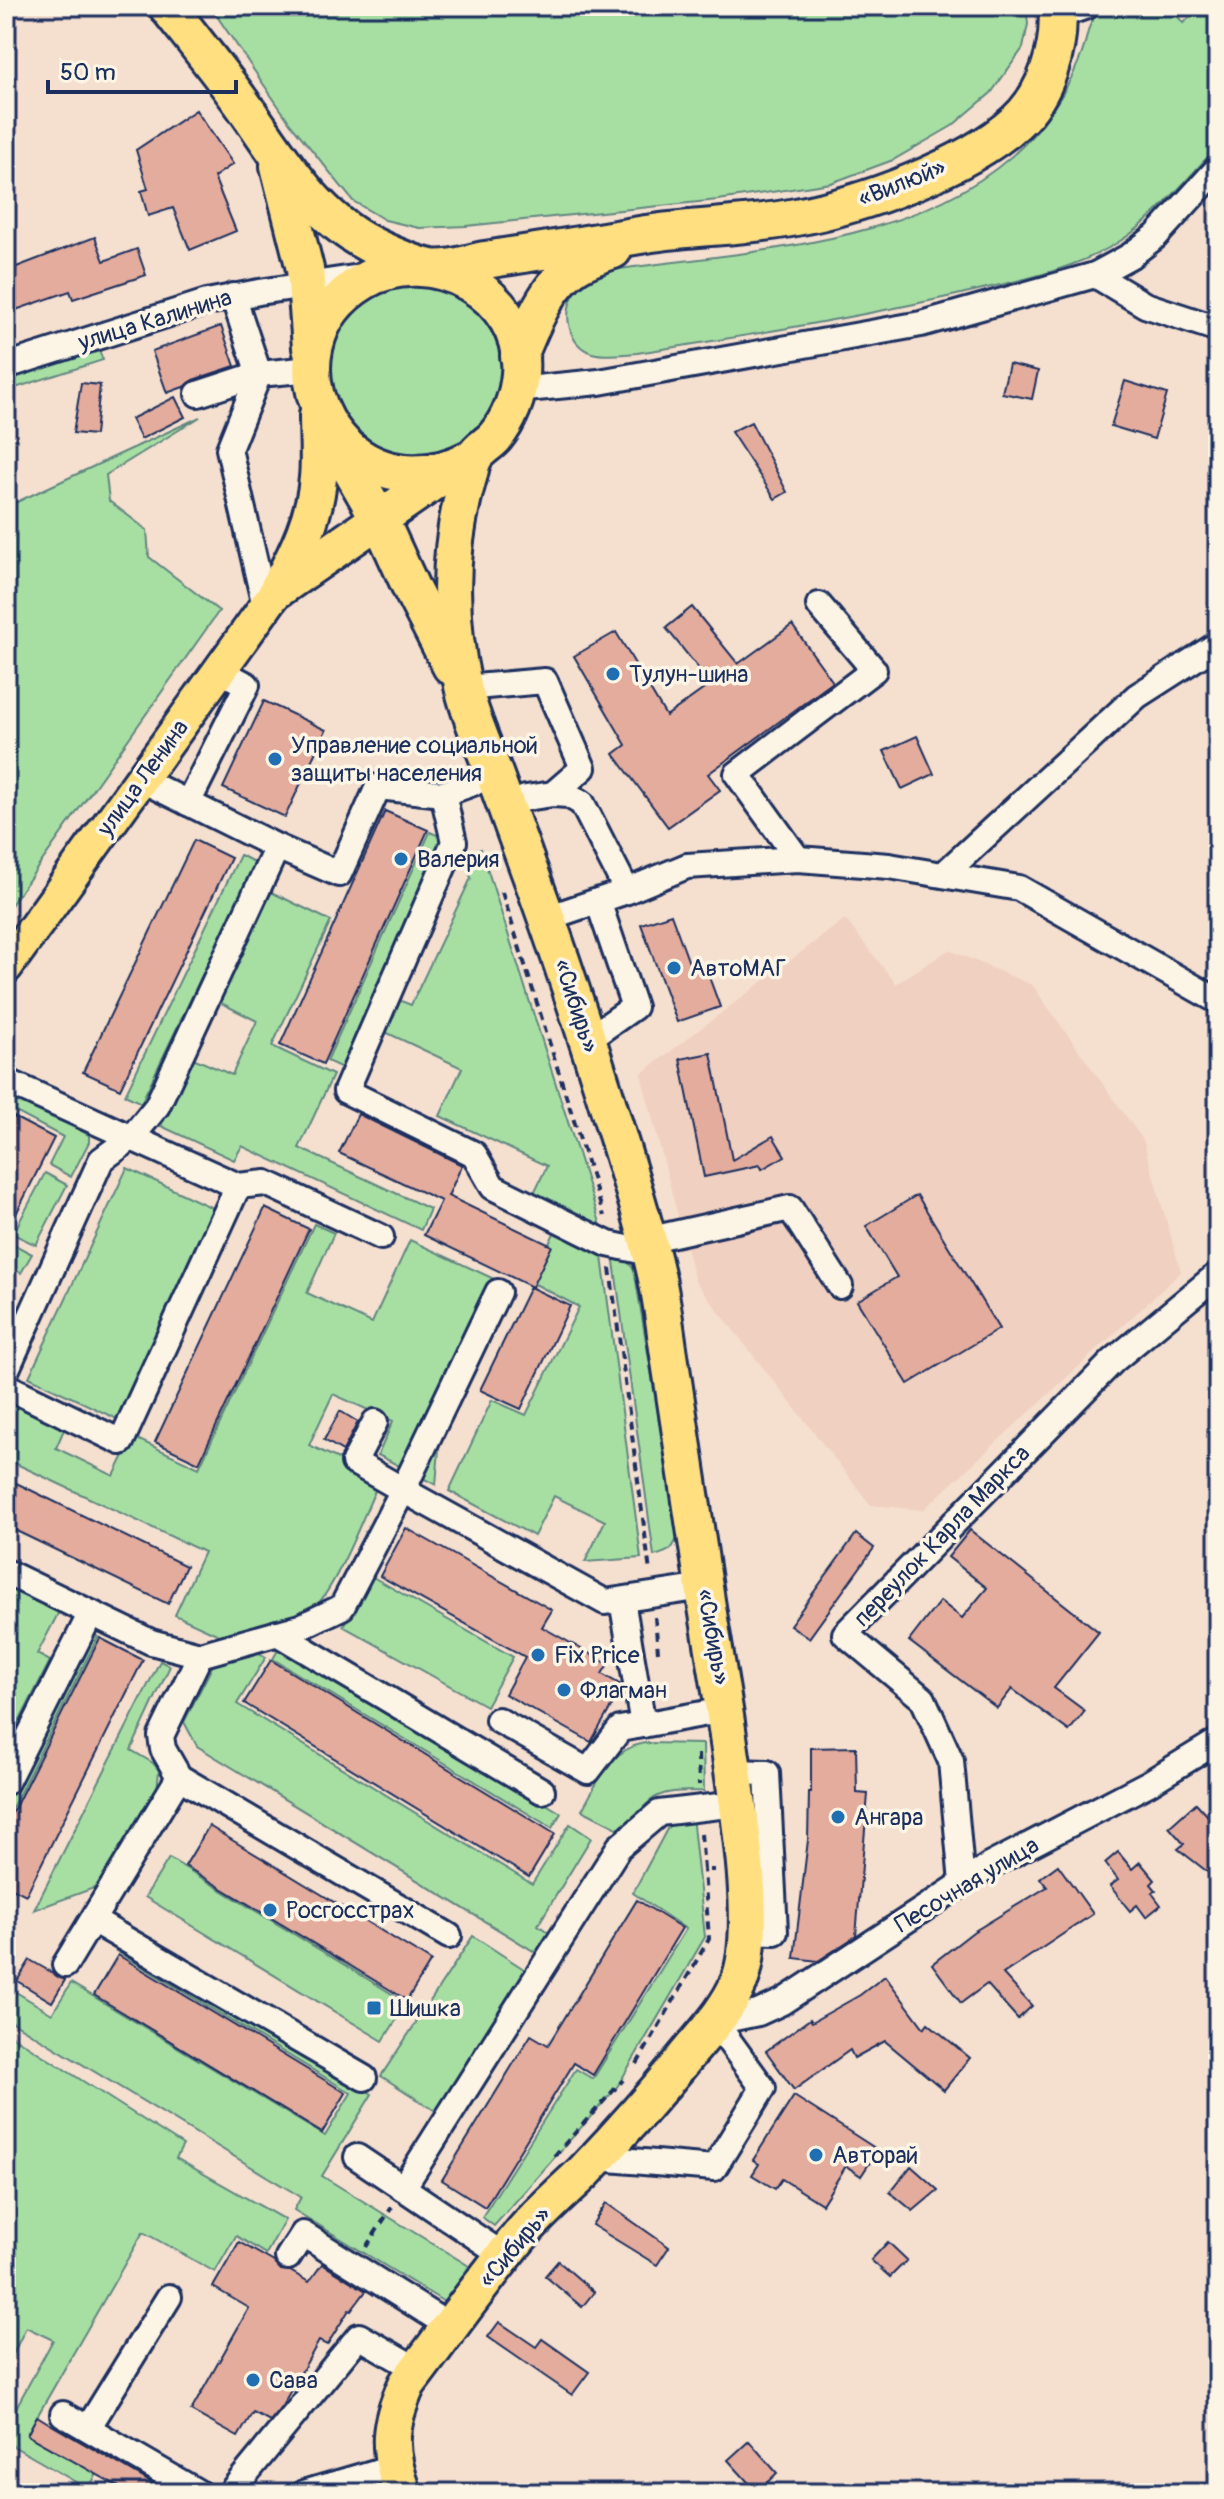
<svg xmlns="http://www.w3.org/2000/svg" width="1224" height="2499" font-family="Pangolin,sans-serif">
	<rect width="100%" height="100%" fill="#f5dfcf"/>
	<filter id="ink" filterUnits="userSpaceOnUse"><feTurbulence type="fractalNoise" baseFrequency=".0125" numOctaves="2"/><feDisplacementMap in="SourceGraphic" scale="16" xChannelSelector="R" yChannelSelector="G"/><feConvolveMatrix kernelMatrix="1 2 1 2 8 2 1 2 1" color-interpolation-filters="sRGB"/></filter>
	<g filter="url(#ink)">
		<polygon fill="#f0d0c0" points="845,919 896,984 949,950 1032,985 1143,1140 1181,1272 923,1510 871,1505 695,1281 641,1074"/>
		<g fill="#a7dfa3" stroke="#618780" stroke-width="2">
			<polygon points="210,6 1026,6 1028,24 1023,48 991,93 952,126 893,160 831,183 718,200 466,226 419,228 385,220 353,201 290,123"/>
			<path d="M1170,6L1183,23L1204,6H1218V146C1188,177 1154,221 1117,243C1072,271 1012,282 961,294C854,318 746,336 637,353C623,354 606,357 592,353C568,345 562,313 575,293C584,280 599,275 613,270C751,250 941,246 1038,129C1056,107 1071,82 1081,56C1090,33 1084,27 1103,7Z"/>
			<circle cx="417" cy="370" r="86"/>
			<polygon points="97,346 103,360 6,391 6,377"/>
			<polygon points="200,417 106,475 109,501 147,530 149,557 219,611 6,912 6,507"/>
			<polygon points="430,832 444,838 342,1068 327,1061"/>
			<polygon points="481,849 603,1232 532,1197 547,1166 440,1116 462,1068 381,1030 396,999 411,1005 471,878 464,854"/>
			<polygon points="240,855 256,863 141,1103 125,1095"/>
			<polygon points="271,892 331,921 272,1046 333,1075 299,1148 430,1209 421,1230 242,1146 234,1160 161,1126 193,1058 232,1075 257,1021 219,1002"/>
			<polygon points="6,1091 89,1135 89,1142 71,1177 49,1165 63,1137 6,1107"/>
			<polygon points="127,1168 217,1210 119,1420 29,1377"/>
			<polygon points="45,1173 67,1185 36,1245 13,1234"/>
			<path d="M314,1224L334,1233L307,1293L372,1323L410,1240L492,1278L445,1377L436,1485L378,1455L393,1421L333,1394L309,1445L349,1464L346,1471L377,1486C364,1515 336,1587 315,1607C297,1624 245,1630 221,1636L175,1615L204,1552L6,1459V1399L65,1427L56,1448L114,1476L133,1437L199,1468Z"/>
			<polygon points="555,1231 601,1249 641,1558 585,1562 605,1521 554,1496 534,1536 449,1491 492,1400 526,1415 579,1307 531,1282"/>
			<polygon points="9,1242 32,1254 21,1273 6,1265 6,1248"/>
			<path d="M613,1254L625,1259L634,1269L678,1533C675,1549 669,1552 654,1556Z"/>
			<polygon points="371,1576 513,1657 486,1706 343,1626"/>
			<polygon points="6,1583 61,1608 37,1654 50,1661 6,1748"/>
			<polygon points="89,1632 98,1637 6,1820 6,1797"/>
			<polygon points="282,1643 561,1813 552,1828 273,1659"/>
			<polygon points="247,1646 266,1657 237,1704 532,1884 570,1824 591,1838 538,1925 552,1935 540,1955 197,1746 184,1722 216,1659"/>
			<polygon points="160,1661 170,1666 131,1750 153,1763 159,1770 157,1791 102,1885 34,1910"/>
			<path d="M645,1743L703,1744L704,1791C656,1791 653,1792 625,1832L582,1810C599,1781 608,1750 645,1743Z"/>
			<polygon points="674,1816 692,1816 705,1937 617,2087 494,2226 482,2217 576,2069 593,2079 686,1929 633,1893"/>
			<polygon points="169,1858 407,2003 383,2041 145,1897"/>
			<polygon points="473,1936 530,1973 439,2113 381,2076"/>
			<polygon points="121,1942 372,2094 322,2176 469,2266 446,2303 294,2210 301,2197 6,2018 6,1986 52,2014 71,1983 325,2136 351,2093 116,1951"/>
			<polygon points="6,2032 183,2145 176,2158 285,2220 266,2254 236,2236 215,2272 143,2232 27,2434 97,2474 88,2489 6,2442 6,2426 53,2340 26,2327 6,2369"/>
		</g>
		<g fill="#e4ac9d" stroke="#1b2f5e" stroke-width="2">
			<polygon points="196,110 233,164 214,177 236,231 190,250 173,208 148,216 141,191 148,189 136,150"/>
			<polygon points="95,237 104,261 137,249 146,275 73,299 70,291 10,312 6,301 6,271"/>
			<polygon points="221,326 235,366 193,380 186,386 167,393 152,351"/>
			<polygon points="1009,364 1038,371 1032,399 1002,393"/>
			<polygon points="1125,381 1167,394 1154,439 1111,426"/>
			<polygon points="81,383 100,385 95,435 73,433"/>
			<polygon points="175,397 185,417 141,439 131,419"/>
			<polygon points="751,422 787,492 775,499 731,432"/>
			<polygon points="692,607 738,664 792,625 833,682 708,774 720,790 668,827 614,754 626,745 574,656 616,632 666,716 711,684 666,628"/>
			<polygon points="264,701 326,730 285,817 223,788"/>
			<polygon points="917,736 934,774 902,789 884,751"/>
			<polygon points="385,811 428,830 323,1064 280,1045"/>
			<polygon points="194,840 231,858 120,1089 83,1072"/>
			<polygon points="671,914 692,971 705,966 720,1007 677,1022 641,924"/>
			<polygon points="711,1053 732,1160 773,1136 785,1156 762,1169 760,1165 704,1177 680,1059"/>
			<polygon points="6,1113 54,1138 6,1234"/>
			<polygon points="358,1114 462,1165 448,1196 552,1246 532,1287 424,1235 441,1201 339,1153"/>
			<polygon points="917,1195 999,1329 908,1384 857,1301 897,1277 866,1226"/>
			<polygon points="265,1208 309,1229 199,1463 155,1442"/>
			<polygon points="530,1287 570,1306 521,1409 480,1390"/>
			<polygon points="340,1411 358,1422 343,1451 324,1440"/>
			<polygon points="6,1478 186,1566 168,1604 6,1526"/>
			<polygon points="406,1528 552,1610 542,1627 608,1664 602,1674 621,1685 622,1688 591,1742 505,1694 525,1657 380,1576"/>
			<polygon points="970,1530 1099,1632 1054,1688 1085,1711 1069,1731 1012,1689 997,1708 909,1641 940,1601 962,1618 987,1588 948,1557"/>
			<polygon points="856,1534 874,1548 809,1638 790,1625"/>
			<polygon points="100,1638 143,1660 26,1895 6,1885 6,1825"/>
			<polygon points="271,1660 555,1834 529,1877 244,1703"/>
			<polygon points="856,1747 857,1793 868,1794 856,1936 818,1961 794,1958 808,1840 809,1792 811,1792 811,1748"/>
			<polygon points="1196,1803 1218,1827 1218,1880 1178,1849 1184,1844 1169,1827"/>
			<polygon points="209,1826 431,1961 407,2000 185,1866"/>
			<polygon points="1118,1852 1132,1869 1140,1862 1155,1880 1151,1884 1156,1890 1152,1893 1161,1905 1146,1917 1137,1905 1130,1911 1110,1886 1118,1880 1105,1863"/>
			<polygon points="1058,1865 1093,1914 1003,1974 1032,2006 1018,2019 987,1984 961,2003 932,1964 973,1932 1047,1887 1040,1878"/>
			<polygon points="637,1900 682,1928 593,2075 574,2063 485,2207 442,2180 531,2035 548,2045"/>
			<polygon points="118,1955 346,2093 322,2133 94,1995"/>
			<polygon points="30,1960 65,1980 52,2002 17,1981"/>
			<polygon points="885,1976 924,2028 928,2023 970,2058 944,2090 885,2041 854,2058 850,2050 794,2090 766,2051 810,2019 812,2022 860,1995"/>
			<polygon points="794,2096 878,2150 861,2176 846,2166 822,2204 782,2179 775,2189 752,2175 759,2164 753,2160"/>
			<polygon points="911,2166 938,2190 913,2211 890,2192"/>
			<polygon points="606,2203 669,2247 657,2265 592,2225"/>
			<polygon points="239,2242 274,2262 281,2270 290,2271 309,2282 322,2264 366,2291 351,2311 349,2310 327,2345 319,2341 282,2406 270,2421 253,2412 238,2437 191,2411 249,2308 213,2287"/>
			<polygon points="888,2242 907,2260 890,2277 871,2260"/>
			<polygon points="558,2261 594,2292 582,2307 545,2276"/>
			<polygon points="499,2322 536,2347 542,2339 589,2372 572,2395 488,2337"/>
			<polygon points="37,2416 55,2427 169,2493 130,2493 27,2435"/>
			<polygon points="749,2441 777,2473 757,2492 728,2460"/>
		</g>
		<g fill="none" stroke-linecap="round" stroke-linejoin="round">
			<defs>
				<g id="minor">
					<polyline points="1058,16 1087,6"/>
					<polyline points="1095,275 1145,305 1218,329"/>
					<polyline points="6,366 207,302 259,292 367,276"/>
					<polyline points="516,390 599,382 921,324 1095,275 1130,256 1156,236 1218,168"/>
					<polyline points="198,394 259,374 233,296"/>
					<polyline points="265,606 229,449 259,374 312,369"/>
					<polyline points="463,688 545,681 583,768 553,794"/>
					<polyline points="142,780 277,847 339,874 378,787 443,794 495,775"/>
					<polyline points="443,794 454,842 346,1091 474,1154 493,1187 608,1244 650,1253"/>
					<polyline points="188,803 247,685 219,670"/>
					<polyline points="506,806 526,798 553,794 568,795 582,803 627,891"/>
					<polyline points="798,859 737,774 874,670 819,605"/>
					<polyline points="944,874 1137,696 1218,644"/>
					<polyline points="547,918 627,891 687,866 798,859 889,866 1019,888 1218,1001"/>
					<polyline points="587,1040 634,1007 598,901"/>
					<polyline points="6,1081 238,1186 266,1183 381,1237"/>
					<polyline points="647,1240 790,1208 840,1286"/>
					<polyline points="6,1371 101,1160 131,1138 157,1106 277,847"/>
					<polyline points="6,1386 121,1442 238,1186"/>
					<polyline points="375,1422 354,1462 403,1490 498,1292"/>
					<polyline points="6,1572 151,1642 200,1655 300,1627 342,1607 403,1490 605,1602 704,1587"/>
					<polyline points="622,1600 643,1725"/>
					<polyline points="277,1633 542,1791"/>
					<polyline points="200,1655 161,1736 163,1749 179,1777 449,1936"/>
					<polyline points="498,1720 588,1771 620,1729 724,1710"/>
					<polyline points="733,1772 767,1773 775,1932 748,1931"/>
					<polyline points="6,1782 91,1613"/>
					<polyline points="962,1883 951,1761 923,1699 845,1634 1113,1361 1218,1274"/>
					<polyline points="94,1921 364,2078"/>
					<polyline points="65,1965 179,1777"/>
					<polyline points="357,2157 506,2257"/>
					<polyline points="597,2158 714,2168 763,2088 715,2022 758,2013 782,2002 989,1866 1149,1783 1218,1741"/>
					<polyline points="403,2188 619,1847 659,1813 737,1804"/>
					<polyline points="288,2257 303,2234 451,2327"/>
					<polyline points="63,2414 199,2493"/>
					<polyline points="88,2428 169,2297"/>
					<polyline points="230,2493 359,2336 418,2370"/>
					<polyline points="304,2493 393,2467"/>
				</g>
				<polyline id="major" points="6,967 278,589"/>
				<g id="highway">
					<path d="M167,6C192,38 217,69 241,102C278,153 311,214 369,244C384,252 415,265 431,268C446,271 469,263 485,260C538,252 592,243 646,234C696,226 746,227 796,217C862,205 966,168 1016,122C1047,94 1061,46 1057,6"/>
					<polyline points="279,166 305,269 311,348"/>
					<path d="M519,356C531,326 548,283 577,265C588,258 602,254 613,250"/>
					<polyline points="337,445 380,520 412,590 451,666"/>
					<path d="M280,585C298,552 315,516 318,478C320,458 318,436 318,415"/>
					<polyline points="278,589 450,470"/>
					<path d="M403,2493C387,2450 388,2426 407,2384C446,2333 483,2280 524,2231C542,2210 563,2192 583,2173C621,2133 657,2092 692,2049C709,2029 729,2007 739,1982C761,1929 736,1795 728,1736C721,1686 711,1636 704,1587C692,1509 681,1432 669,1355C665,1328 662,1300 656,1274C645,1225 630,1176 615,1128C588,1040 560,953 528,867C517,837 506,806 495,776C484,746 470,717 463,686C448,618 448,548 467,481C470,473 470,463 475,456C480,448 489,444 495,437C509,420 518,397 520,374C527,294 430,242 364,281C250,349 341,526 472,458"/>
				</g>
			</defs>
			<use href="#minor" stroke="#1b2f5e" stroke-width="30"/>
			<use href="#major" stroke="#1b2f5e" stroke-width="38"/>
			<use href="#highway" stroke="#1b2f5e" stroke-width="42"/>
			<g stroke="#1b2f5e" stroke-width="4" stroke-dasharray="8 6" stroke-linecap="butt">
				<polyline points="502,892 604,1216"/>
				<polyline points="610,1268 650,1572"/>
				<polyline points="655,1617 658,1652"/>
				<polyline points="698,1754 699,1785"/>
				<polyline points="701,1834 704,1870 714,1870"/>
				<polyline points="637,2064 709,1939 704,1870"/>
				<polyline points="554,2156 623,2080"/>
				<polyline points="366,2247 392,2207"/>
			</g>
			<use href="#minor" stroke="#fcf5e5" stroke-width="24"/>
			<use href="#major" stroke="#ffdf80" stroke-width="32"/>
			<use href="#highway" stroke="#ffdf80" stroke-width="36"/>
		</g>
	</g>
	<g fill="#1f6fb2" stroke="#fcf5e5" stroke-width="3">
		<circle cx="613" cy="674" r="8"/>
		<circle cx="275" cy="759" r="8"/>
		<circle cx="401" cy="859" r="8"/>
		<circle cx="674" cy="968" r="8"/>
		<circle cx="538" cy="1655" r="8"/>
		<circle cx="564" cy="1690" r="8"/>
		<circle cx="838" cy="1817" r="8"/>
		<circle cx="270" cy="1910" r="8"/>
		<rect x="366" y="2000" width="16" height="16" rx="4"/>
		<circle cx="816" cy="2155" r="8"/>
		<circle cx="253" cy="2380" r="8"/>
	</g>
	<g text-anchor="middle" dominant-baseline="central" stroke-width="7" stroke-linejoin="round" paint-order="stroke">
		<g font-size="24" fill="#1b2f5e" stroke="#fcf5e5">
			<text transform="translate(902 183) rotate(-22)">«Вилюй»</text>
			<text transform="translate(155 320) rotate(-17)">улица Калинина</text>
			<text transform="translate(143 778) rotate(-54)">улица Ленина</text>
			<text transform="translate(576 1006) rotate(72)">«Сибирь»</text>
			<text transform="translate(942 1536) rotate(-46)">переулок Карла Маркса</text>
			<text transform="translate(713 1637) rotate(80)">«Сибирь»</text>
			<text transform="translate(967 1885) rotate(-31)">Песочная улица</text>
			<text transform="translate(515 2247) rotate(-50)">«Сибирь»</text>
		</g>
		<g font-size="24" fill="#1b2f5e" stroke="#fcf5e5" text-anchor="start">
			<text x="629" y="674">Тулун-шина</text>
			<text x="291" y="745">Управление социальной<tspan x="291" dy="28">защиты населения</tspan></text>
			<text x="417" y="859">Валерия</text>
			<text x="690" y="968">АвтоМАГ</text>
			<text x="554" y="1655">Fix Price</text>
			<text x="580" y="1690">Флагман</text>
			<text x="854" y="1817">Ангара</text>
			<text x="286" y="1910">Росгосстрах</text>
			<text x="390" y="2008">Шишка</text>
			<text x="832" y="2155">Авторай</text>
			<text x="269" y="2380">Сава</text>
		</g>
	</g>
	<rect width="1224" height="2499" fill="none" stroke="#fcf5e5" stroke-width="32"/>
	<rect x="16" y="16" width="1192" height="2467" fill="none" stroke="#1b2f5e" stroke-width="3" filter="url(#ink)"/>
	<path d="M48 80v12h188v-12" fill="none" stroke="#1b2f5e" stroke-width="4"/>
	<text x="60" y="80" font-size="24" fill="#1b2f5e" stroke="#fcf5e5" stroke-width="6" paint-order="stroke">50 m</text>
</svg>
